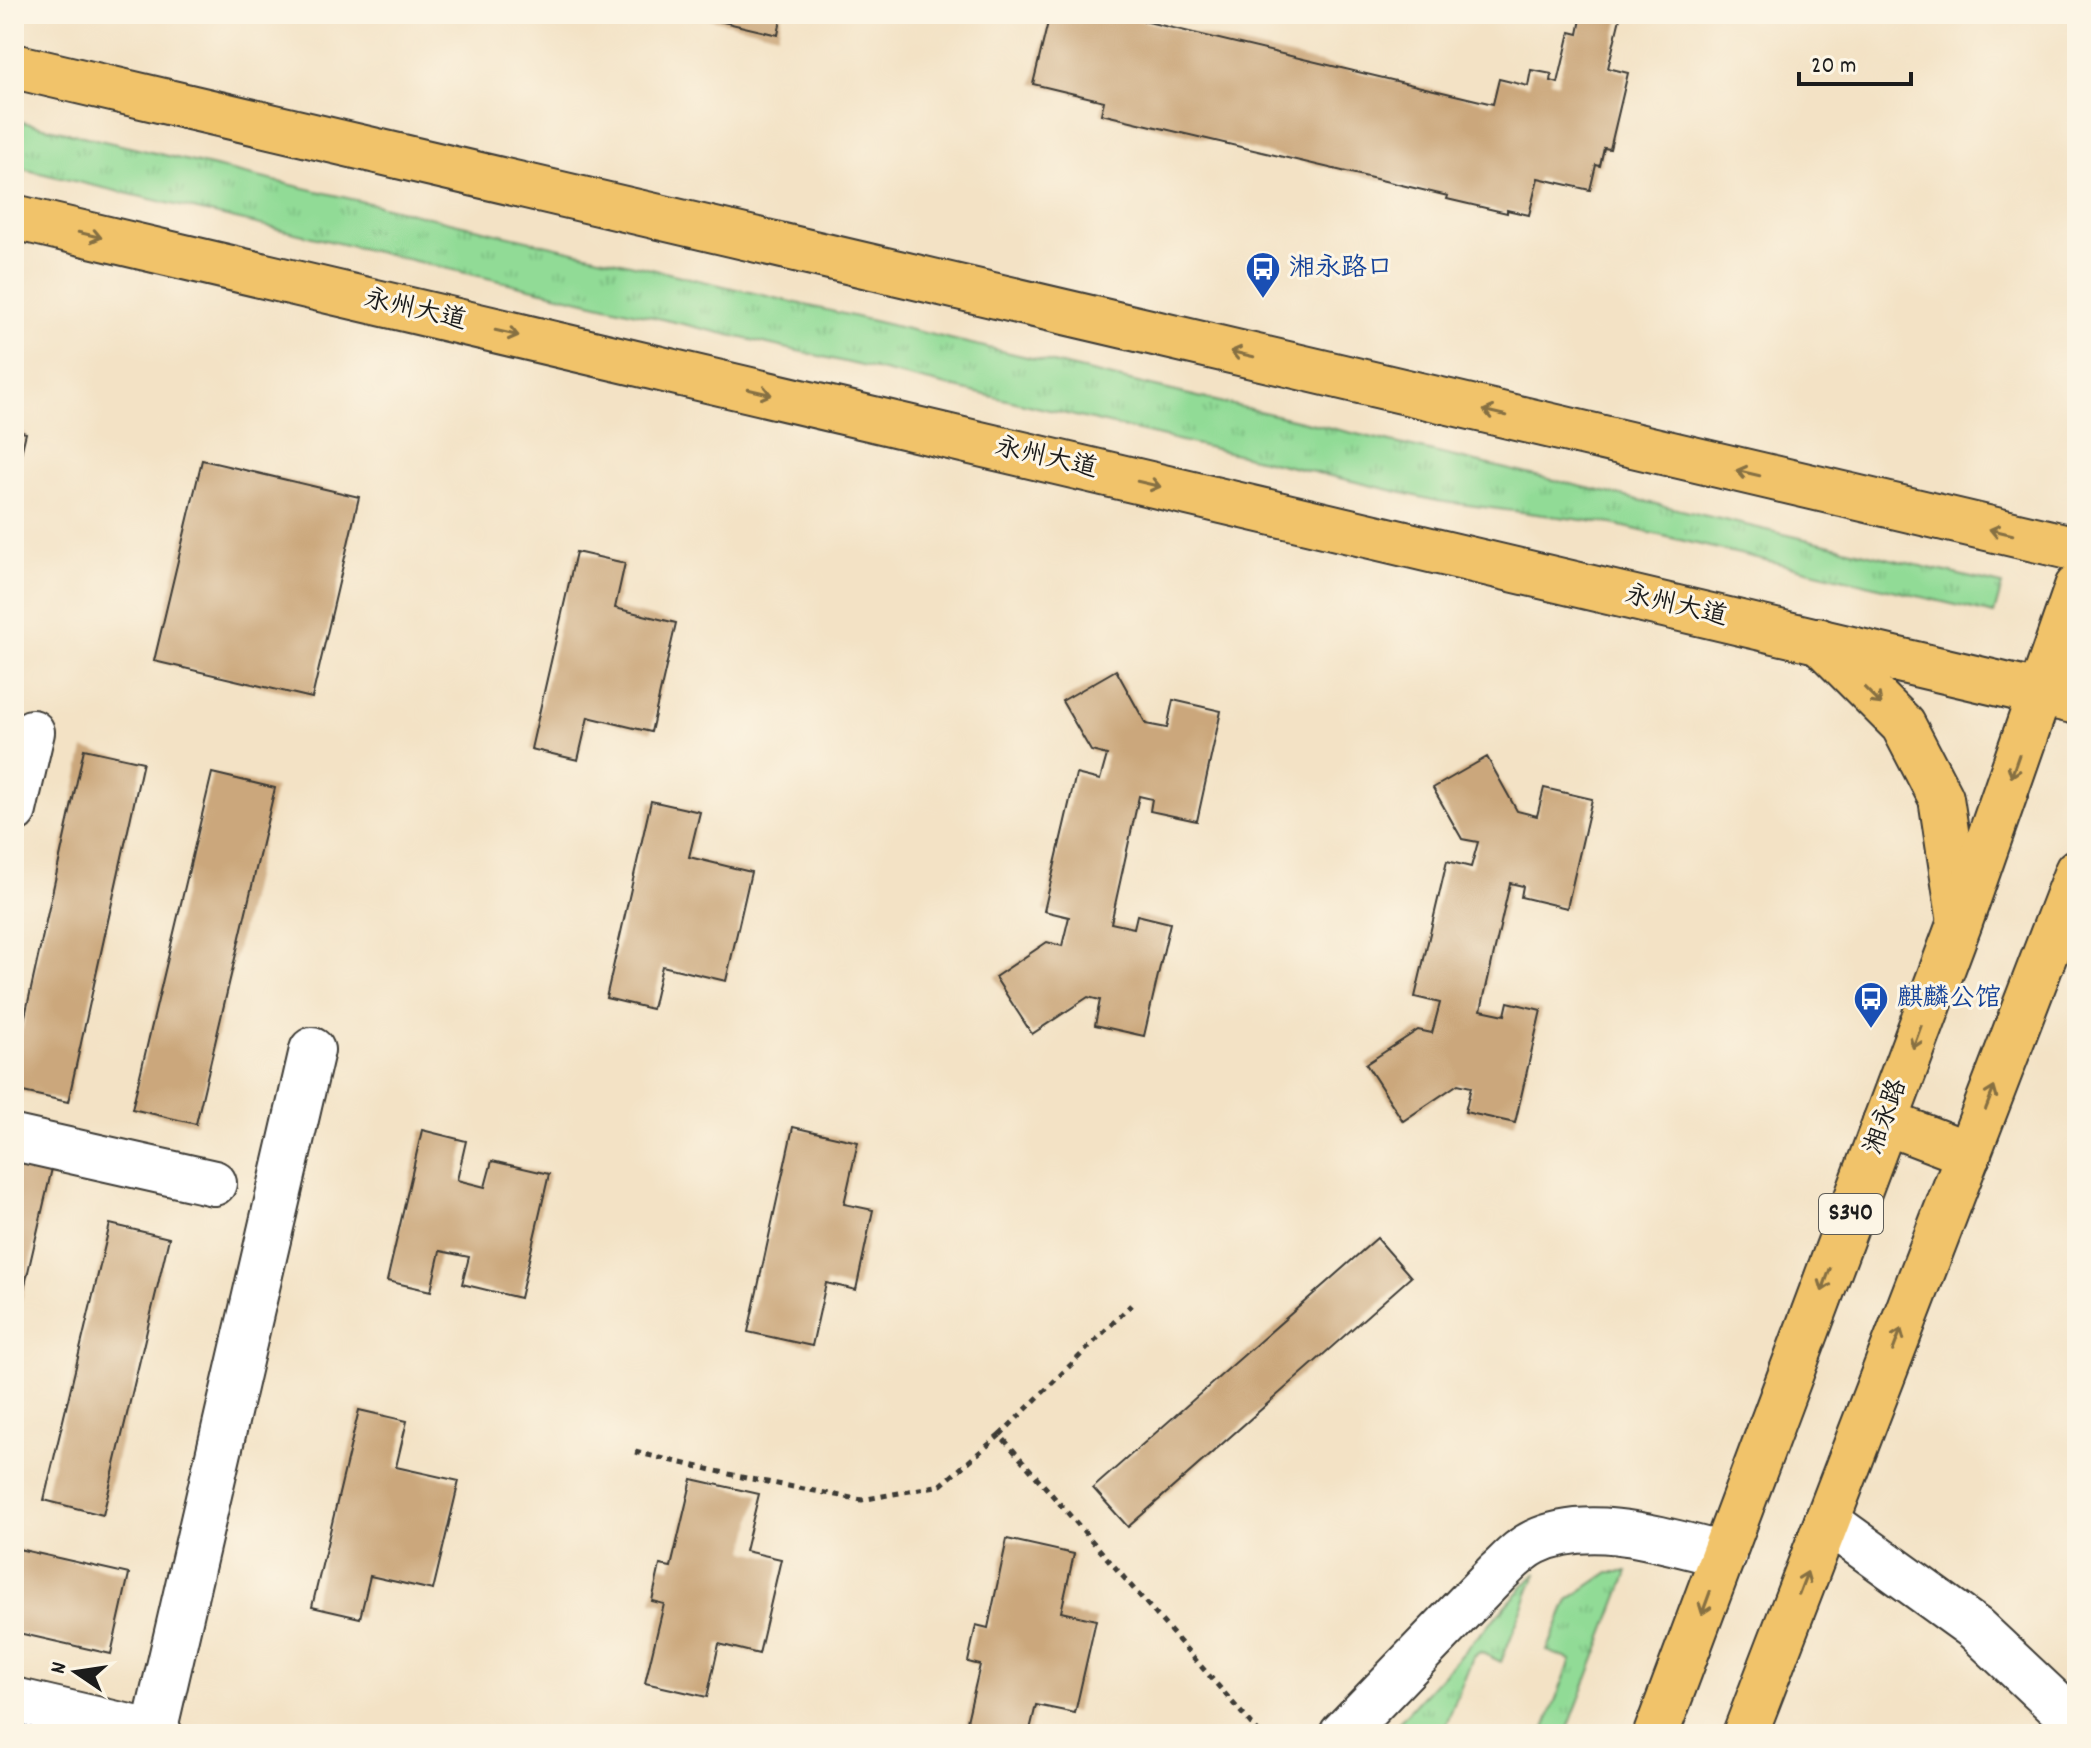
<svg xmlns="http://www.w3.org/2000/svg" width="2091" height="1748" font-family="Dekko,'LXGW WenKai TC',sans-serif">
	<defs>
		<pattern id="grass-tufts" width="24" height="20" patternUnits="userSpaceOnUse" patternTransform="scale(2)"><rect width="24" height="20" fill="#91db96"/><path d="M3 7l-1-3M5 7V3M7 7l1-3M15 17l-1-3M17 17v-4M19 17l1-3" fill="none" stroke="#7cbb81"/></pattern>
	</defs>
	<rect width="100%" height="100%" fill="#fcf5e5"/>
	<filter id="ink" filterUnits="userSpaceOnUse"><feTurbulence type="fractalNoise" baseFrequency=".0125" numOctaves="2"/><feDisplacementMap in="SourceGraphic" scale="16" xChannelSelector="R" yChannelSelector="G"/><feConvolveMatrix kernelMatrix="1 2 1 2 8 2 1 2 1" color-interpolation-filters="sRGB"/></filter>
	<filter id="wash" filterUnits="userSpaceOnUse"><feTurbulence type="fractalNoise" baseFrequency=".006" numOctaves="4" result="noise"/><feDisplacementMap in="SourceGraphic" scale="32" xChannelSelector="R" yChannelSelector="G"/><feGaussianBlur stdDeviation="1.8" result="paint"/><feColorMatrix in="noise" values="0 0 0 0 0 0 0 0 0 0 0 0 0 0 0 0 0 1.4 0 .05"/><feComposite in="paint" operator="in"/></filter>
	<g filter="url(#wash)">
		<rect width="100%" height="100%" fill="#f3e2c5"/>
		<g fill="url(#grass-tufts)" stroke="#567c59" stroke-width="2">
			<polygon points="14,120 2002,585 1994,614 1612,524 1437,501 14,167"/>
			<polygon points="1537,1572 1501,1662 1480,1652 1473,1657 1442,1734 1423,1734 1411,1730 1409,1734 1388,1734"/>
			<polygon points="1609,1572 1628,1572 1566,1734 1543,1734 1571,1660 1547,1651 1568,1600"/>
		</g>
		<g id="blocks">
			<g fill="#cba77c">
				<polygon points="689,14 782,14 778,35"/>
				<polygon points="1050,14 1114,14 1493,104 1499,79 1528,86 1531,70 1552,74 1551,81 1558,83 1570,32 1578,34 1582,14 1621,14 1608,68 1628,73 1610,149 1604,148 1600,166 1596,165 1590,190 1538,178 1529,215 1507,210 1507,213 1447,199 1448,196 1101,114 1104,101 1033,84"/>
				<polygon points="14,430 26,433 15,478 14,477"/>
				<polygon points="202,460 359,497 312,698 154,661"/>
				<polygon points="576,552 625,563 615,608 676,623 651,732 588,717 578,760 531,749"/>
				<polygon points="1116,670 1146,724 1167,728 1173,700 1221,711 1197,821 1150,811 1152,799 1139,796 1111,923 1134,928 1137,915 1170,923 1144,1036 1095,1025 1100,1000 1088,997 1032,1034 995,977 1047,942 1062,946 1069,917 1044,911 1076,774 1100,780 1107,755 1091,751 1062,701"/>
				<polygon points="84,749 143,762 68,1102 14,1090 14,1066"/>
				<polygon points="1487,757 1517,811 1537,816 1544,788 1592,799 1567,908 1521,897 1523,886 1510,883 1481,1010 1505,1015 1508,1002 1541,1010 1515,1123 1465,1112 1471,1087 1458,1084 1403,1121 1366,1064 1418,1030 1432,1033 1440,1003 1415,997 1447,861 1471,867 1478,842 1462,839 1433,788"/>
				<polygon points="212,773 275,788 196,1124 132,1109"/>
				<polygon points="651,801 700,812 689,857 751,872 726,981 662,966 652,1009 606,998"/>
				<polygon points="793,1127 858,1142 844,1204 873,1210 856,1290 826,1283 812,1346 748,1332"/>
				<polygon points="422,1130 466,1141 457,1180 485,1187 492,1161 549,1174 520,1298 462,1284 469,1257 440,1251 431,1291 387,1281"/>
				<polygon points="14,1155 53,1164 15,1328 14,1328"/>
				<polygon points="110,1224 169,1238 103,1515 44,1500"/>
				<polygon points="1377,1238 1411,1277 1128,1527 1093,1488"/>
				<polygon points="359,1410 407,1421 396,1467 459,1481 433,1590 370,1576 360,1618 312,1607"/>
				<polygon points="692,1479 759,1494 745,1551 781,1559 759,1654 719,1644 707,1697 645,1683 664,1604 652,1601 660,1565 671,1567"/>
				<polygon points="1007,1539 1074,1554 1061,1612 1096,1620 1075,1713 1036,1705 1029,1734 964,1734 980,1665 968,1662 976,1625 988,1628"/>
				<polygon points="14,1548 129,1574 111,1654 14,1632"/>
			</g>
		</g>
	</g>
	<g filter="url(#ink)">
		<use href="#blocks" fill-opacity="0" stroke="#3c3a35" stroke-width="2"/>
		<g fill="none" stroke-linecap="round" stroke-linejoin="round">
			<defs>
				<g id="minor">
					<polyline points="14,810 32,732"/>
					<polyline points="14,1138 214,1183"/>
					<polyline points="1827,1521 1975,1628 2077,1724"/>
					<polyline points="14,1700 160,1734"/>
					<polyline points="154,1732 312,1050"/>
					<path d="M1342,1734L1497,1573C1509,1562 1520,1549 1535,1542C1591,1515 1667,1541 1724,1555"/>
				</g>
				<g id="major">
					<polyline points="14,66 2077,549"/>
					<polyline points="14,217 2077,702"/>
					<polyline points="1818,640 1903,725 1941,798 1959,916"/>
					<polyline points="1885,1122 1969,1154"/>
					<polyline points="1656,1734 1960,922 2077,587"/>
					<polyline points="1745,1734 2077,871"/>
				</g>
			</defs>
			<use href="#minor" stroke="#3c3a35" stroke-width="48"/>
			<use href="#major" stroke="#3c3a35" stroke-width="48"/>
			<g stroke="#3c3a35" stroke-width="5" stroke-dasharray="6 6" stroke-linecap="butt">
				<polyline points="1000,1435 1131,1305"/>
				<polyline points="635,1452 746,1478 862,1500 941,1485 1000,1435 1260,1734"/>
			</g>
			<use href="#minor" stroke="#fff" stroke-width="44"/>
			<use href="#major" stroke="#f1c36a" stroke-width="44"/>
		</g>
		<defs><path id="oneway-shaft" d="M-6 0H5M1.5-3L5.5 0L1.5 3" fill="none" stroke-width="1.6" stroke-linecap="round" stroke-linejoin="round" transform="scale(2)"/></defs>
		<g stroke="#867043">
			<use href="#oneway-shaft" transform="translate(90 235) rotate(13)"/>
			<use href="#oneway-shaft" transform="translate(507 333) rotate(13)"/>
			<use href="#oneway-shaft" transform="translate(1242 354) rotate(-167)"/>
			<use href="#oneway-shaft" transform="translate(760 392) rotate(13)"/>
			<use href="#oneway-shaft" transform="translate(1495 413) rotate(-167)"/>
			<use href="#oneway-shaft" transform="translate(1748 473) rotate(-167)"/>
			<use href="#oneway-shaft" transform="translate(1149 484) rotate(13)"/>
			<use href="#oneway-shaft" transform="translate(2001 532) rotate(-167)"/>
			<use href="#oneway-shaft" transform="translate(1873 696) rotate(45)"/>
			<use href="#oneway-shaft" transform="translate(2015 766) rotate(109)"/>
			<use href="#oneway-shaft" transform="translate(1917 1037) rotate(110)"/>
			<use href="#oneway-shaft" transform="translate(1990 1098) rotate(-69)"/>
			<use href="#oneway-shaft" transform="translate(1826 1280) rotate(110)"/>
			<use href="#oneway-shaft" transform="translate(1897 1340) rotate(-69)"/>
			<use href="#oneway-shaft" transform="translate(1803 1583) rotate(-69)"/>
			<use href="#oneway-shaft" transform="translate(1706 1603) rotate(110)"/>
		</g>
	</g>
	<defs>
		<symbol id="bus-pin" viewBox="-11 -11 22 30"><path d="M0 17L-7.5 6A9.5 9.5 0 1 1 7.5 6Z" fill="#1a4fb4" stroke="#fcf5e5"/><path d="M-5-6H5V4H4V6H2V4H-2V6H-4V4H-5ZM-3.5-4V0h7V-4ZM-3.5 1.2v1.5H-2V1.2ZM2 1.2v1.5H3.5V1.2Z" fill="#fff"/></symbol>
	</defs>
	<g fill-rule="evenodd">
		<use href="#bus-pin" x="1243" y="249" width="40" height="54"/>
		<use href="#bus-pin" x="1851" y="979" width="40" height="54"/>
	</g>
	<g text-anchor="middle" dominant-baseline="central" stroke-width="6" stroke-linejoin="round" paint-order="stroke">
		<rect fill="#fcf5e5" stroke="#5f5d58" stroke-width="2" x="1819" y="1194" width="64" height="40" rx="6"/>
		<g font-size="24" font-weight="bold" fill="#1c1c1c">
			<text x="1851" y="1214">S340</text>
		</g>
		<g font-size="26" fill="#164399" stroke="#fcf5e5" text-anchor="start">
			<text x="1289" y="269">湘永路口</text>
			<text x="1897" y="999">麒麟公馆</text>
		</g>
		<g font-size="26" fill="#1c1c1c" stroke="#fcf5e5">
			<text transform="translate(415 311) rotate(13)">永州大道</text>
			<text transform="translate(1046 459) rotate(13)">永州大道</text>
			<text transform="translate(1676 607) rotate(13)">永州大道</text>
			<text transform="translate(1887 1117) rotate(-70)">湘永路</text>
		</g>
	</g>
	<rect width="2091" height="1748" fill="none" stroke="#fcf5e5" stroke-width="48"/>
	<g transform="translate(76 1672) rotate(283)" stroke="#fcf5e5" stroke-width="6" paint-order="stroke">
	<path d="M0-6L14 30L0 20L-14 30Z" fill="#1c1c1c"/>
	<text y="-12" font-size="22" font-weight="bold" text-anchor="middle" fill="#1c1c1c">N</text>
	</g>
	<path d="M1799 72v12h112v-12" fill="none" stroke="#1c1c1c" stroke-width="4"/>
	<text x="1811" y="72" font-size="24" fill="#1c1c1c" stroke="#fcf5e5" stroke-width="6" paint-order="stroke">20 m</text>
</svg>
